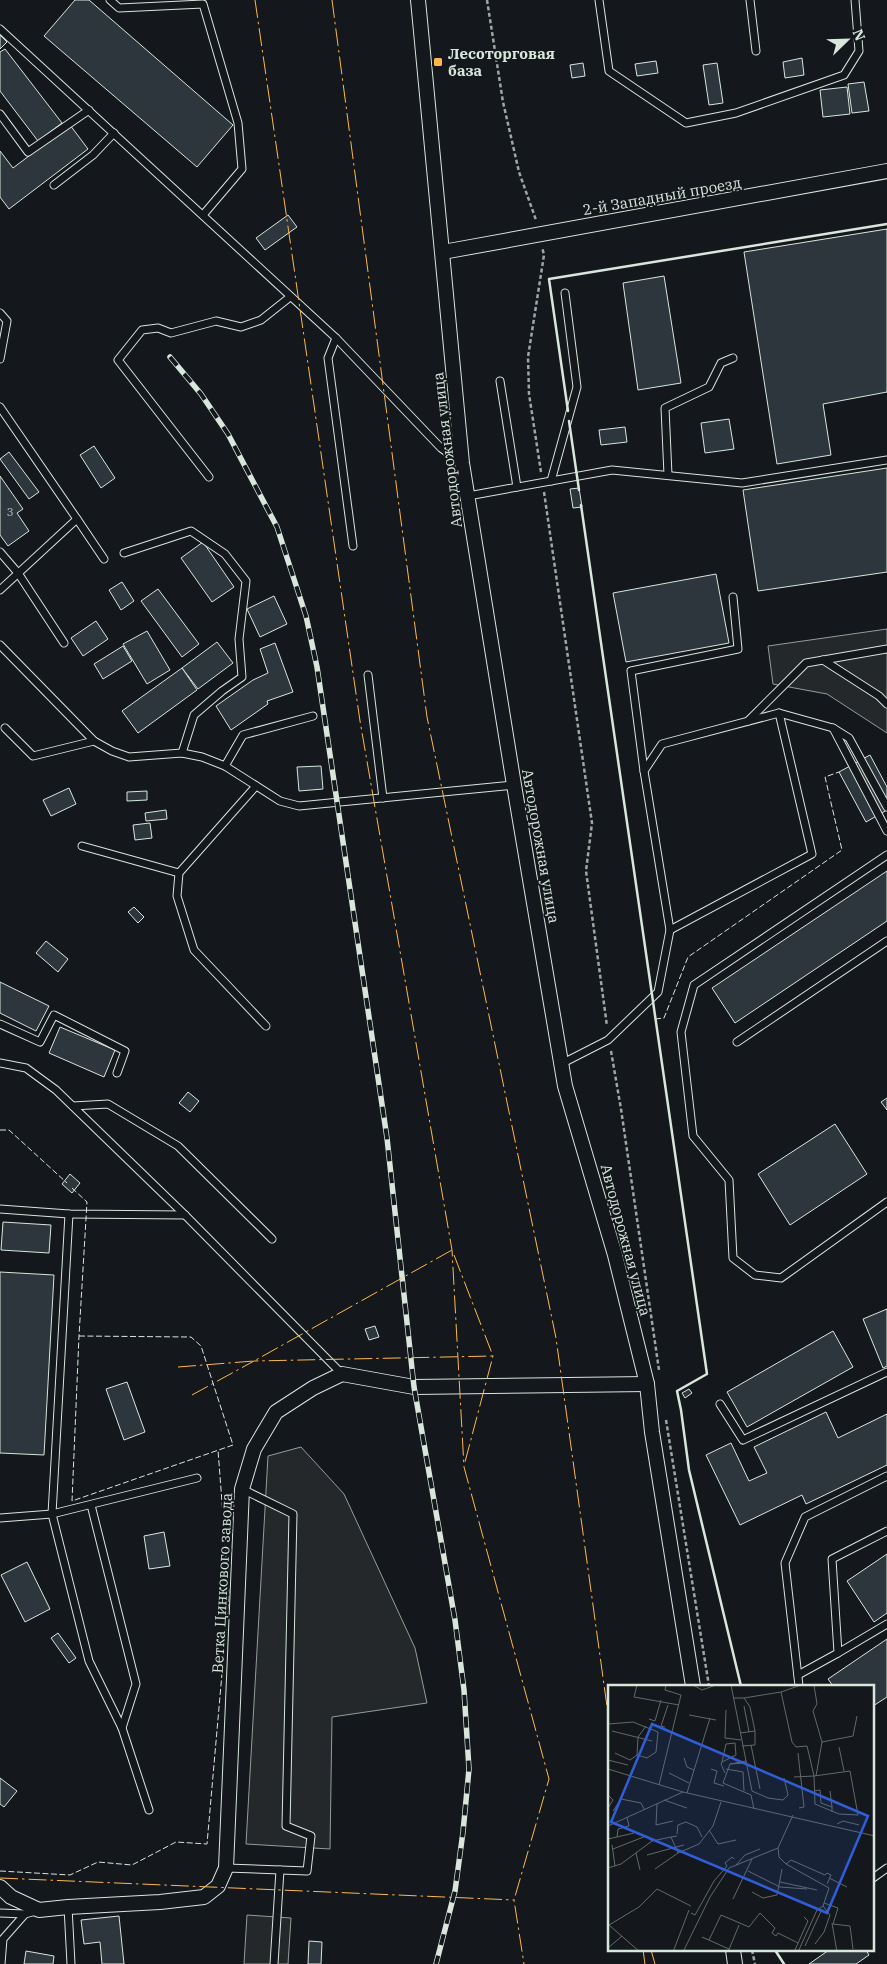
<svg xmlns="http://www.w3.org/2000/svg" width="887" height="1964" font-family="'IBM Plex Serif',serif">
	<rect width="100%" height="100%" fill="#14181c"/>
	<g fill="#24282b" stroke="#939e99">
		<polygon points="887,629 887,733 827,694 773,684 768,646"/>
		<polygon points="301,1447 344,1494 415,1648 427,1703 332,1717 330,1849 246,1844 268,1456"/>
		<polygon points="247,1915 291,1918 288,1964 244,1964"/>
	</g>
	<g fill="#2c363c" stroke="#d8e6dc">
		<polygon points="75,0 89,0 233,125 197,167 44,36"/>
		<polygon points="0,35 7,42 0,49"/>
		<polygon points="5,49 62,123 38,141 0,91 0,52"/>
		<polygon points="802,58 804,75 785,78 783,62"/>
		<polygon points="656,61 658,73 637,76 635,64"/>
		<polygon points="583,63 585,76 572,78 570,65"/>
		<polygon points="717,63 723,103 709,105 703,65"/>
		<polygon points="864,82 869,111 852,113 848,84"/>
		<polygon points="847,87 850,114 823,117 820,90"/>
		<polygon points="70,125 88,149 9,209 0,197 0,151 13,168"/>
		<polygon points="288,215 297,227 265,250 256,238"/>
		<polygon points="887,229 887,392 823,404 831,455 777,464 744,252"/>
		<polygon points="664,276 681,383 638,390 623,283"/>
		<polygon points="729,419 734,449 705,453 701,423"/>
		<polygon points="625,427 627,442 601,445 599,430"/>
		<polygon points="94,446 115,478 101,488 80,455"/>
		<polygon points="9,452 39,492 29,499 0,459"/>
		<polygon points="887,468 887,572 758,591 743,490"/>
		<polygon points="0,476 23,509 17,513 29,531 8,546 0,535"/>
		<polygon points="579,488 582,507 573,508 570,489"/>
		<polygon points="203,542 234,587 212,602 181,558"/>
		<polygon points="716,574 729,643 626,662 613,593"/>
		<polygon points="122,582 134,601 121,610 109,590"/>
		<polygon points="158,589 199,644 182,657 141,601"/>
		<polygon points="274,596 287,624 260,637 247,609"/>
		<polygon points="96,621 108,639 83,656 71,638"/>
		<polygon points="147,631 170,670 147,684 123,644"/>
		<polygon points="217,642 233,663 198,689 182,668"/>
		<polygon points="275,643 293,692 267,701 268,704 231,730 216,706 253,680 268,673 260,649"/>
		<polygon points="123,646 132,661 103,679 94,664"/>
		<polygon points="182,668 197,690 138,733 122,711"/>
		<polygon points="870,755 887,787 887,810 866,822 839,772"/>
		<polygon points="321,766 323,789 299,791 297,767"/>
		<polygon points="69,788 76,804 51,816 43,800"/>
		<polygon points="147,791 147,800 127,801 127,792"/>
		<polygon points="166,810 167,819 146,821 145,813"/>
		<polygon points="150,823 152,838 135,840 133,825"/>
		<polygon points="887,871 887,921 735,1023 712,988"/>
		<polygon points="134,907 144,917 138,923 128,912"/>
		<polygon points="46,941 68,959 58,972 36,953"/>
		<polygon points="0,982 49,1006 36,1031 0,1013"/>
		<polygon points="60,1027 115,1050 104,1077 49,1053"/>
		<polygon points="188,1092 199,1101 190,1112 179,1103"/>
		<polygon points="887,1098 887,1110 881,1102"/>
		<polygon points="835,1124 867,1174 790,1225 758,1174"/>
		<polygon points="70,1174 80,1183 72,1193 62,1184"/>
		<polygon points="3,1222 51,1225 49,1253 1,1250"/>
		<polygon points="0,1272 54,1275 44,1455 0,1453"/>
		<polygon points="887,1309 887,1366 883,1368 863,1319"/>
		<polygon points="375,1326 379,1337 369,1340 365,1329"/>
		<polygon points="833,1331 853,1367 747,1427 727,1392"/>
		<polygon points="127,1382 145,1432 124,1440 106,1389"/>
		<polygon points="689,1389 692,1393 685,1398 682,1393"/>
		<polygon points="826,1412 838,1438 887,1414 887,1465 806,1504 802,1495 740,1525 706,1455 731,1443 749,1481 767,1473 754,1447"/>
		<polygon points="164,1532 170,1566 149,1569 144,1536"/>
		<polygon points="887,1554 887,1613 874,1622 847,1581"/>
		<polygon points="27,1562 50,1609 25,1622 1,1575"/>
		<polygon points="58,1633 76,1658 69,1663 51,1638"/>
		<polygon points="887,1639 887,1697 873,1706 873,1686 833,1686 828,1679"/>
		<polygon points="0,1778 17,1791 4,1807 0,1804"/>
		<polygon points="119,1916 124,1964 102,1964 100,1942 84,1944 81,1920"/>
		<polygon points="309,1941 322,1942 321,1964 308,1964"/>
		<polygon points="829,1950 866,1950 869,1955 856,1964 809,1964"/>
		<polygon points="26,1951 54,1956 53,1964 24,1964"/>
	</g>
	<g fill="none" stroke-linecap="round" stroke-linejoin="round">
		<defs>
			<g id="lane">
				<polyline points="110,0 119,8 203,4 238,123 242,169 203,215"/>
				<polyline points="599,0 609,71 686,123 736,113 844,75 859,51 855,0"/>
				<polyline points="750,0 756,51"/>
				<polyline points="0,29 336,338 441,448 462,463"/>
				<polyline points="0,114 28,152 89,110"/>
				<polyline points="54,185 93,155 114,133"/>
				<polyline points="0,313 7,321 0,359"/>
				<polyline points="336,338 328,358 353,546"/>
				<polyline points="500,381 517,487"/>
				<polyline points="0,407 77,519"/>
				<polyline points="668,475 665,408 709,387 721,363 733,358"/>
				<polyline points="209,477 118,360 142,330 158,328 171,333 216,321 241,327 261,320 290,297"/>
				<polyline points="551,481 577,387 565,293"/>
				<polyline points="468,496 612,470 742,483 887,460"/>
				<polyline points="0,552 18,573 64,643"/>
				<polyline points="124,553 191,531 225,554 246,581 239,639 242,677 222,691 194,715 182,753"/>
				<polyline points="0,590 77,519 104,559"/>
				<polyline points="0,645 94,741 112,751 129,757 182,753 202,757 225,766 280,801 299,806 514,785"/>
				<polyline points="823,660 879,696 887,704"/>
				<polyline points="368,675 383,798"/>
				<polyline points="748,721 806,663 887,649"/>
				<polyline points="5,728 33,756 94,741"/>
				<polyline points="225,766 243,735 313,716"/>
				<polyline points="644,771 631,671 738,649 733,597"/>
				<polyline points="256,786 179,873 177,896 194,950 266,1026"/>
				<polyline points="887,807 849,738 833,728 887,831"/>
				<polyline points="82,846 179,873"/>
				<polyline points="887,855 694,985 681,1032 693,1136 729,1180 733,1258 755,1275 781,1278 887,1202"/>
				<polyline points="670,930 812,854 779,713"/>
				<polyline points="0,1024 40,1042 54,1015 125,1051 117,1073"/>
				<polyline points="737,1042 887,941"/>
				<polyline points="0,1063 26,1068 56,1090 185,1215 342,1374"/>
				<polyline points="561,1064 608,1040 658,992 670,930 644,771 662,744 779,713 833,728"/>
				<polyline points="73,1106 108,1104 178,1146 272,1239"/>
				<polyline points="0,1209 69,1214 185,1215"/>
				<polyline points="69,1214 52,1514 89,1661 122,1728"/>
				<polyline points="720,1404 743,1440 887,1372"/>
				<polyline points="91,1505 136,1684 122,1728 149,1810"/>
				<polyline points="0,1518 52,1514 197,1478"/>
				<polyline points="838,1653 887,1624"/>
				<polyline points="798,1675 838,1653 832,1559 887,1531"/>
				<polyline points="799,1686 785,1563 805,1517 887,1476"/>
				<polyline points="226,1868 307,1871 311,1836 286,1826 293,1514 242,1489"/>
				<polyline points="873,1878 887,1868"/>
				<polyline points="68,1907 71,1964"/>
				<polyline points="0,1913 25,1914"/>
				<polyline points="1,1964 3,1939 25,1914 36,1911"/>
				<polyline points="274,1964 280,1870"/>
			</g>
			<g id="street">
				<polyline points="418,0 462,463 514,785 565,1086 615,1255 647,1384 652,1432 693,1686"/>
				<polyline points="443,252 887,171"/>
				<polyline points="0,1887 11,1897 39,1910 68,1907 160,1902 204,1897 218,1886 226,1868 242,1489 254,1449 276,1412 313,1388 342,1374 414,1387 647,1384"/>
				<polyline points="733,1950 735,1964"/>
			</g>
		</defs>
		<use href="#lane" stroke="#d8e6dc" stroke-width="9"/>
		<use href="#street" stroke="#d8e6dc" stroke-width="16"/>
		<g stroke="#9da8a2" stroke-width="2.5" stroke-dasharray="4 2.5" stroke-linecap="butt">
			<polyline points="487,0 503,102 519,172 536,220"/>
			<polyline points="541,472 529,394 528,357 544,255 542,247"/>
			<polyline points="544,492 592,823 586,871 607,1026"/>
			<polyline points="611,1051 621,1109 659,1370"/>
			<polyline points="666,1420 709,1686"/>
			<polyline points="752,1950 755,1964"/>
		</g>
		<use href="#lane" stroke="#14181c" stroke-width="7"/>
		<use href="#street" stroke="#14181c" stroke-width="14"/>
		<defs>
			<polyline id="rail" points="170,357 201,394 228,434 277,527 306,616 317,667 387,1138 414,1387 455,1620 464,1690 469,1769 463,1832 455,1891 436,1964"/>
		</defs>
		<use href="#rail" stroke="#d8e6dc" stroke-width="5.5"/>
		<use href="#rail" stroke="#14181c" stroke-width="4" stroke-dasharray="11" stroke-linecap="butt"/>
		<g stroke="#d8e6dc" stroke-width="1" stroke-dasharray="6 2.5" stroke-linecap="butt">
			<polyline points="655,1019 664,1018 688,957 842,850 825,777 839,772"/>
			<polyline points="0,1130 9,1130 67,1183"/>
			<polyline points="72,1188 87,1202 79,1336"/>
			<polygon points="79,1336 191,1337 201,1346 233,1445 72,1501"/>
			<polyline points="0,1871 70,1875 98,1862 132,1865 176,1842 207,1844 229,1594 218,1450"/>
		</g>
		<g stroke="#d8e6dc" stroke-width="2.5">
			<polyline points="568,411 549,279 887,224"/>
			<polyline points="569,421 579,490"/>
			<polyline points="581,505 707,1374 677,1391 681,1410 689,1470 741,1686"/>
			<polyline points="775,1950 784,1964"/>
		</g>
		<g stroke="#ffb74d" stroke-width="1" stroke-dasharray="18 4 2.5 4" stroke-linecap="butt">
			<polyline points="255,0 360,721 452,1250 464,1467 549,1779 514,1900 524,1964"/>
			<polyline points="332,0 427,717 556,1338 610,1728"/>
			<polyline points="454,1255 493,1356 465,1462"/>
			<polyline points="178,1367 254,1361 452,1250"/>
			<polyline points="192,1395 254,1361 493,1356"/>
			<polyline points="0,1878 514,1900"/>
			<polyline points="643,1950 645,1964"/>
			<polyline points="651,1950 655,1964"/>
		</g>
	</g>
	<rect fill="#ffb74d" stroke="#14181c" stroke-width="2" x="433" y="57" width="10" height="10" rx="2.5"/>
	<g text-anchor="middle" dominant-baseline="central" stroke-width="4" stroke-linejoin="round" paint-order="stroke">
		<g font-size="12" fill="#adbab4">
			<text x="10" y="511">3</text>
		</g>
		<g font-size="15" font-weight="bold" fill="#d8e6dc" stroke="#14181c" text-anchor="start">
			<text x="448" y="53">Лесоторговая<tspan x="448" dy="17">база</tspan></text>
		</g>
		<g font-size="15" fill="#d8e6dc" stroke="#14181c">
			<text transform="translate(662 196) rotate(-10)">2-й Западный проезд</text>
			<text transform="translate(447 450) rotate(-97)">Автодорожная улица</text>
			<text transform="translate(541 846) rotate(80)">Автодорожная улица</text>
			<text transform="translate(626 1240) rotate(75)">Автодорожная улица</text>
			<text transform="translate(222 1583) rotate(-87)">Ветка Цинкового завода</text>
		</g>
	</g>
	<g transform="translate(608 1685)">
		<rect width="266" height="266" fill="#14181c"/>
		<path fill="none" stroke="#626a69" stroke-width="1" d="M29,0L26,12L71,20M85,0L94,5L108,0M123,0L144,106L160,113L175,115L180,110L176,93M206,0L209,19L205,26L214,57M125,13H136L142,22L147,46L132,48M136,13L173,7M136,21L141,47M118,25L117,53L133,55M81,30L108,35M41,34L47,36L53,15M0,39L25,37L50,47L48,67L39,73L29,70L22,75L7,68M57,42L53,41L60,20M4,46L44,56M143,60L152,104M134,61L147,60V46M231,62L236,86M190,68L196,122L191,123M29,70L30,52L38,41M76,73L79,82L86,85M0,75L20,80M138,76L122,79L138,78M114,77L128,70L127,58L118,59L114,77L113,79L117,88M122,79L115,98L143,110L146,124M0,84L75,107L267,151M103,84L109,86L106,98L116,101M118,84L135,87L136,106M61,88L81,98M208,91L214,57L245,51L249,31M186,92L206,91L242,86L250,130L231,129L207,119L206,91L199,61L188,62L184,57L173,7L193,0M51,100L73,10L57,5L58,0M206,106L212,105L213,118L224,122V127M222,106L224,122M79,108L102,33M0,110L5,115L0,123M56,115L79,123M49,119L48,140L65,136M5,126L13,114L33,118L36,124M185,130L170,163L171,172L178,179L221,203L215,221L209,225L190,267M229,139L235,136L251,140M0,141L75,107M101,145L110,159L128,155M69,149L70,140L78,137L89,142L94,152M69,151L63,152L70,168L91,159L105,141L113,117M9,152L10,144L21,141L19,132M0,154L26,148M4,160L7,181M5,164L38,151L44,156M28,168L32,185M39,170L76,160M178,179L183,175L217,190L219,188L223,190L219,199M128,180L137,170L152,164M0,183L13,179L44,156L63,152M47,184L70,168M140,186L172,202L199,204M221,193L239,202M172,197L209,205M144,207L155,213L169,210L174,184M125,214L144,174M216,218L230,223L225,239L242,241L245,264M83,228L87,230L106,196L119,181L117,178L124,172L126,174M224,238L229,267M94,252L121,264M101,255L113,230L141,242L152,228L167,243L164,248L168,251L170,248L190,258M207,259L216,247L222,230L215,221M197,261L214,224M0,263L14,251M32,267L1,240L31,222L49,204L83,221M65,267L81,225M75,267L102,212L121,183L170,163M120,267L131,240M186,267L200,236L196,232"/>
		<path fill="#305dd8" fill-opacity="0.15" stroke="#305dd8" stroke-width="2.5" d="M44,39L260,131L219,228L3,137Z"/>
		<rect width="266" height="266" fill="none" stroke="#d8e6dc" stroke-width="2.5"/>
	</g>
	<g transform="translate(847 40) rotate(67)" stroke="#14181c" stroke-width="4" paint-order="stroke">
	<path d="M0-4L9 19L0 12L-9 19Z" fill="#d8e6dc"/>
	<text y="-8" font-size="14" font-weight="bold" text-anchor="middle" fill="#d8e6dc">N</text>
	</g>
</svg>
